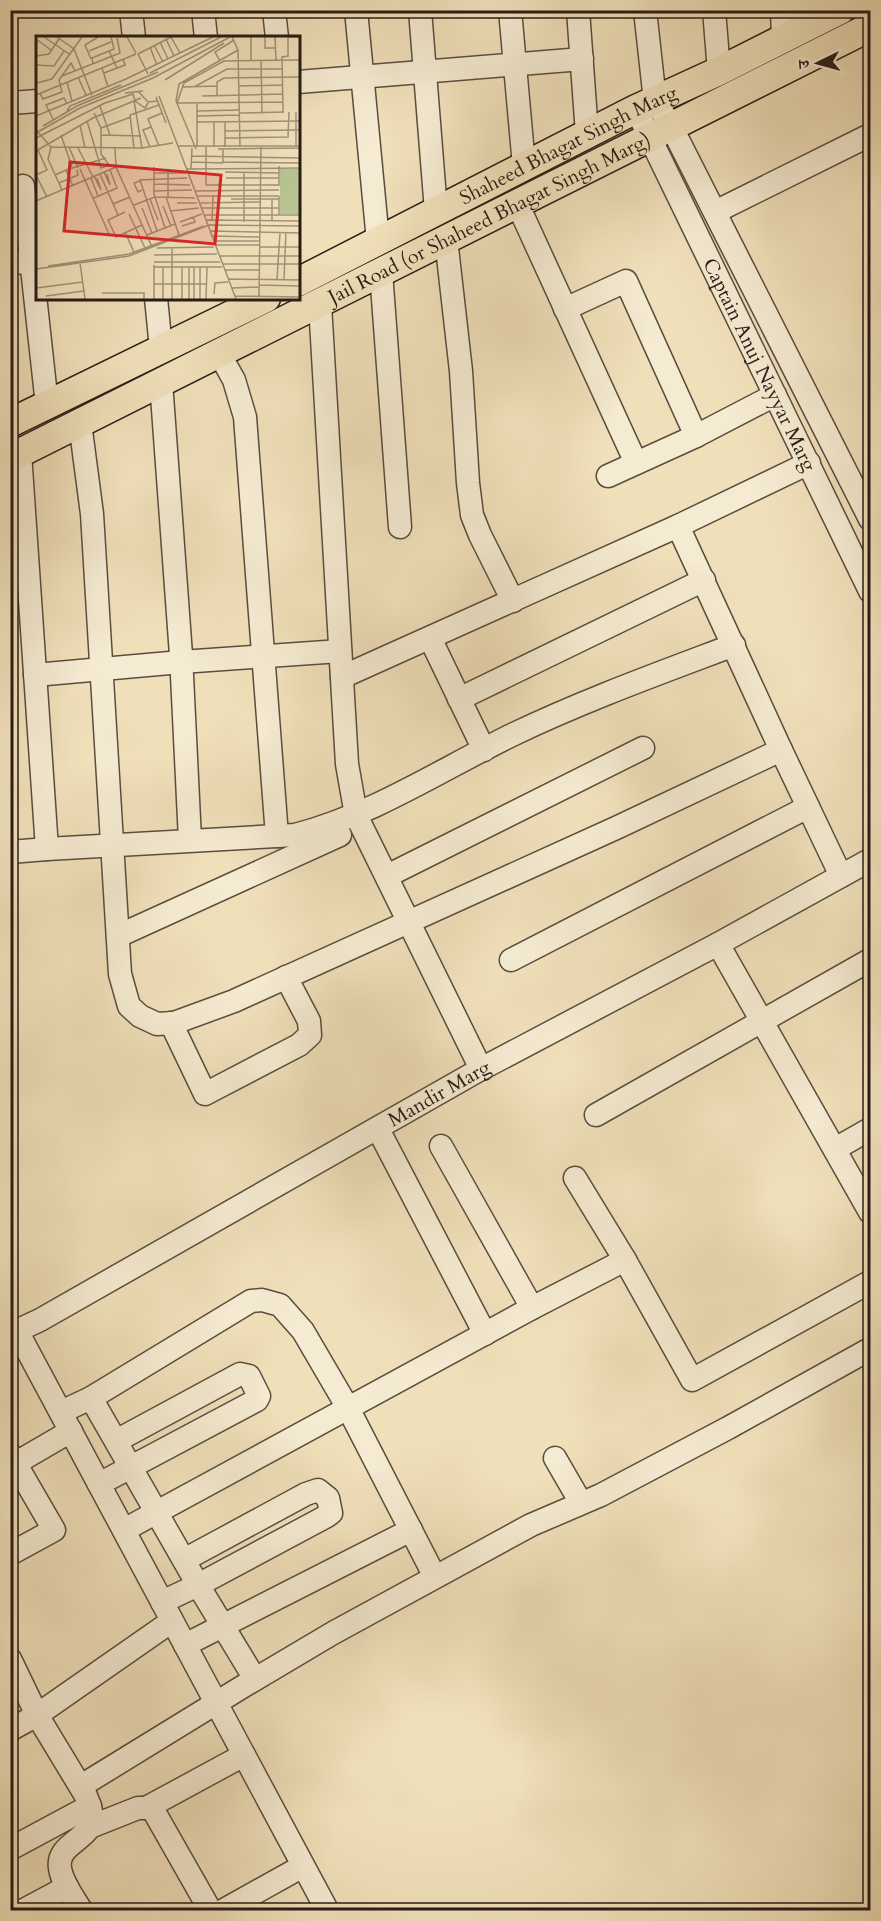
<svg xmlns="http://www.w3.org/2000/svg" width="881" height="1921" font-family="Cardo,'Noto Serif Devanagari',serif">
	<rect width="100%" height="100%" fill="#f0e0ba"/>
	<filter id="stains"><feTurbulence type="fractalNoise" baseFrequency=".00333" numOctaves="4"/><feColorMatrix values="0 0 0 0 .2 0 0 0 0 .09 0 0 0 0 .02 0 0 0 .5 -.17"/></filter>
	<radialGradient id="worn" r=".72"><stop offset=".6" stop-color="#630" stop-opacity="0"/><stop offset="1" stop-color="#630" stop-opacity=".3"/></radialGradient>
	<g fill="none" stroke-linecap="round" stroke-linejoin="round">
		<defs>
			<g id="minor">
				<polyline points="131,10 134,38"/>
				<polyline points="203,10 206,38"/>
				<polyline points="274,10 277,38"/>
				<polyline points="356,10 378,241"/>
				<polyline points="420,10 436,211"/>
				<polyline points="510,10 524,166"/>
				<polyline points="578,10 587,134"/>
				<polyline points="645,10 655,101 671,126 870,519"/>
				<polyline points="714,10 719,71"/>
				<polyline points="782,10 783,38"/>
				<polyline points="298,82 582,59"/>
				<polyline points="10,103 38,101"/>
				<path id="s1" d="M636,109L870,591"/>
				<polyline points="23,186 47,405"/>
				<polyline points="517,203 636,463"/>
				<polyline points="715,212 870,135"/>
				<polyline points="446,239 461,371 468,483 472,515 480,535 513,601"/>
				<polyline points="10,263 32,262"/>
				<polyline points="381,272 400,527"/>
				<polyline points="156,298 161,349"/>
				<polyline points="320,304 347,764 356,815 481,1069"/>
				<polyline points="565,309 626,281 696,436"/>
				<polyline points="219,353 234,380 245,417 277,836"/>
				<polyline points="161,382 181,655 190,840"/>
				<polyline points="80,423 92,514 120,974 129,1006 140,1016 157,1024 174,1023 234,1001 616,828 781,750"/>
				<polyline points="20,453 47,849"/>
				<polyline points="608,476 696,436 775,395"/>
				<polyline points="678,526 781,750 841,876"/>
				<polyline points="430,638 484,750"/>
				<polyline points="35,675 181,662 340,651"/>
				<polyline points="342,677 678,526 809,463"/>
				<polyline points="459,699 704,580"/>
				<path d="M10,852L47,849L295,835C373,815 442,769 514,734C585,700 660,673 734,645"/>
				<polyline points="387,876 643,748"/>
				<polyline points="118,936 340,835"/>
				<polyline points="718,944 870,1212"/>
				<polyline points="511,960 808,807"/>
				<polyline points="171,1023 205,1094 299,1045 310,1035 309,1021 286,977"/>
				<polyline points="596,1115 870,960"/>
				<polyline points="378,1129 485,1334"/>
				<polyline points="441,1146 532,1308"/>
				<polyline points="835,1149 870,1129"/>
				<polyline points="575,1178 625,1260 692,1380 870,1282"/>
				<polyline points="17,1331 327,1910"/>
				<path id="s2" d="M10,1334L40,1320L481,1069L718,944L870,860"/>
				<polyline points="91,1398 198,1585 255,1679"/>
				<polyline points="61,1412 91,1398 251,1301 262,1300 280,1305 303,1331 348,1408 435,1577"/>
				<polyline points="10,1454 54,1530 10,1554"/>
				<polyline points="555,1458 581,1503"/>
				<polyline points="16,1463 71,1431"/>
				<polyline points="99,1484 257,1400 259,1396 249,1376 240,1374 116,1441"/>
				<polyline points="124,1530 532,1308 625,1260"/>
				<polyline points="162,1602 198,1585 327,1516 331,1513 328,1498 318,1490 306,1494 184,1560"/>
				<polyline points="185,1645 411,1530"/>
				<path d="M10,1659L37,1715L86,1796C89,1803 92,1811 92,1819C90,1840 56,1844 60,1868C62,1883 74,1898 81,1910"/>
				<polyline points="10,1730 37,1715 172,1621"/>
				<polyline points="81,1786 247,1684 333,1633 531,1525 601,1495 728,1428 870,1349"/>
				<polyline points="148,1807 244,1755"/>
				<polyline points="90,1827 138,1808 152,1808 210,1910"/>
				<polyline points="10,1849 90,1806"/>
				<polyline points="24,1910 67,1887"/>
				<polyline points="224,1910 303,1866"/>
			</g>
			<g id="major">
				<path id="s3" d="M298,282L636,109L719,71L840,10"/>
				<polyline points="10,423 266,298"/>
				<path id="s4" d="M10,458L870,27"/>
			</g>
		</defs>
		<use href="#minor" stroke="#5a4d3f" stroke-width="25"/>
		<use href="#major" stroke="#281c16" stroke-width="31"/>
		<use href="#minor" stroke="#f5ebd2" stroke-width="22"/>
		<use href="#major" stroke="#f0e0ba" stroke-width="28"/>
	</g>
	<g text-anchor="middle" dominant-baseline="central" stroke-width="4.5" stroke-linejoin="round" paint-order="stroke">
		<g font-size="20" fill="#281c16" stroke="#f5ebd2">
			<text stroke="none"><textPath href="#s3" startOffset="303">Shaheed Bhagat Singh Marg</textPath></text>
			<text stroke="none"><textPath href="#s4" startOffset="536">Jail Road (or Shaheed Bhagat Singh Marg)</textPath></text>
			<text stroke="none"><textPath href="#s1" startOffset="284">Captain Anuj Nayyar Marg</textPath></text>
			<text stroke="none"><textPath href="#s2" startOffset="492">Mandir Marg</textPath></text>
		</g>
	</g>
	<g transform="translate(36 36)">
		<rect width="264" height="264" fill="#f0e0ba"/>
		<path d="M244,133H264V178H244Z" fill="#b7c391"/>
		<path fill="none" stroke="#a09278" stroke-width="1.5" d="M8,1L33,18M21,1L38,13L56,59M91,1L100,17M135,1L144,17M196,1L202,14L204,111M229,1V12H239M239,1L240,24M0,3L15,14M130,3L138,20M124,6L132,23M118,9L127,26M114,11L121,29M53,15L75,6M73,15L81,32M102,18L135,1M102,18L112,38M0,20L13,18L23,3M55,23L49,9L62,1M215,24V1M225,24L226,76M184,25L179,16L198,4M57,28L56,22L78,13L75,1M0,29L18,30L28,15M66,32L72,51M68,37L89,29L87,23M114,37L185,1M26,40L84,17L81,2M42,41L50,59M129,44L188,7M31,46L36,65M0,47L16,43L46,1M203,50L247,49M147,51L181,50M158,51L191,33H247M102,55L112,66L121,65M4,57L7,63L26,56L23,44L35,27L39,35M89,57L107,55M0,59L100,18M181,59V46L188,42L264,41M123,60L200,263M166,60L247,58M120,61L130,87M98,65L106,112M99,65L109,72L112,67M161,66V111M141,67L148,47L188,25L264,24M141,67L247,66M64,70L74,99M31,75L34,70L85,49M161,75L204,74M247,76L246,21L252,20V1H264M260,76V110M204,77L248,76M0,80L90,43L177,1M161,80L204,79M17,83L10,69L28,62L31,68M51,85L65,132L73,129L65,118V92L58,77M161,86L264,85M178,86V111M44,89L49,112M7,90L41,70L122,36M65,92L95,81M0,94L15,111L106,112L137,107M189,95L264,94M0,97L44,72L117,42L194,1M25,99L36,131M65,99L105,100M0,102L69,67L97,58L99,65M189,102L252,101L253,76M123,110L112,83L126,77M142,110H264M15,111L12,123L26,154M33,111L42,132M114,111L107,94L115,91M170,111V149H243M189,111V86M42,112L57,141M79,112L80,131L116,211M98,112L94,79L123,69M160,113L140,65L143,48L202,14M182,113L264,112M187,113V126L264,127M0,115L57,82L105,62M156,120L264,122M156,126L187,127M243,130V150M118,131V158L129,192M44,133L73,198M150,133L264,132M155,133L156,112M30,134L70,122M68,136L74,149L71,138M189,136L243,137M118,137H149M64,138L82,179M0,139L11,134L2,114M0,139L11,161M19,139L30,134L37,150M58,140L65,154L61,142M55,142L62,160M190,142H243M104,145L98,147L102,156L106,154M23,147L42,139L41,134M118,148L154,149M117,155L156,154M159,155L243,154M161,160H243M243,160V179M130,161L143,199M132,161V137M58,162L81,152L74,134M114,163L122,184M195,163H243M236,163V185M0,165L80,131M141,167H161M163,167L224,166M77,168L94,161M98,169L119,161L159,162M127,170L135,190M106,172L116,197M165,172H243M134,175L163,172M89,176L72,184L80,201L106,189M93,178L109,212M168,179H264M171,184L264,185M176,184L177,160M144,186L166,178M208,186V137M146,190L159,186L157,181M121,195L104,144L151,142M175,195L264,197M89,196L98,216M111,199L139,188M177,200L224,201M179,205H224M180,209H224M224,211H264M121,212L178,211M136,212V263M118,219L181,218M184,220H264M118,226H184M44,227L49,263M187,228H264M12,230L93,218L168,190M118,231H186M0,233L93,220L173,189L264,190M189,234H223M193,243L264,244M241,243L244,197M248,243L250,196M118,248H170M223,249L264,250M0,252L47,246M196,252L223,251M66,257H108V263M178,258L179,247L192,246M10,260L48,255M199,260L264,261M223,260L225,111M118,263V229M127,263V231M146,263V231M153,263V231M158,263V231M164,263V231M170,263L171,231"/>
		<path fill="#d62828" fill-opacity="0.15" stroke="#d62828" stroke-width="3" d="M34,126L185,139L179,208L28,195Z"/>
		<rect width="264" height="264" fill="none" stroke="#281c16" stroke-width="3"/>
	</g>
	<rect width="881" height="1921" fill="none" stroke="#f0e0ba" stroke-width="36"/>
	<rect x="12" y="12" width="857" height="1897" fill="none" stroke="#281c16" stroke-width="3"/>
	<rect x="18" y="18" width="845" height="1885" fill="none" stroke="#281c16" stroke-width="1.5"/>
	<g transform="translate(818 63) rotate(265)" stroke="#f5ebd2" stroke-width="4.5" paint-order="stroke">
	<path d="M0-4.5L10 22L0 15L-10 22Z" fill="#281c16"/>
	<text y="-9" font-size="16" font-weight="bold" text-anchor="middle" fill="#281c16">उ</text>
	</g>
	<rect width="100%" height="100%" filter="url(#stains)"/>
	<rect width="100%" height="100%" fill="url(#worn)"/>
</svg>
